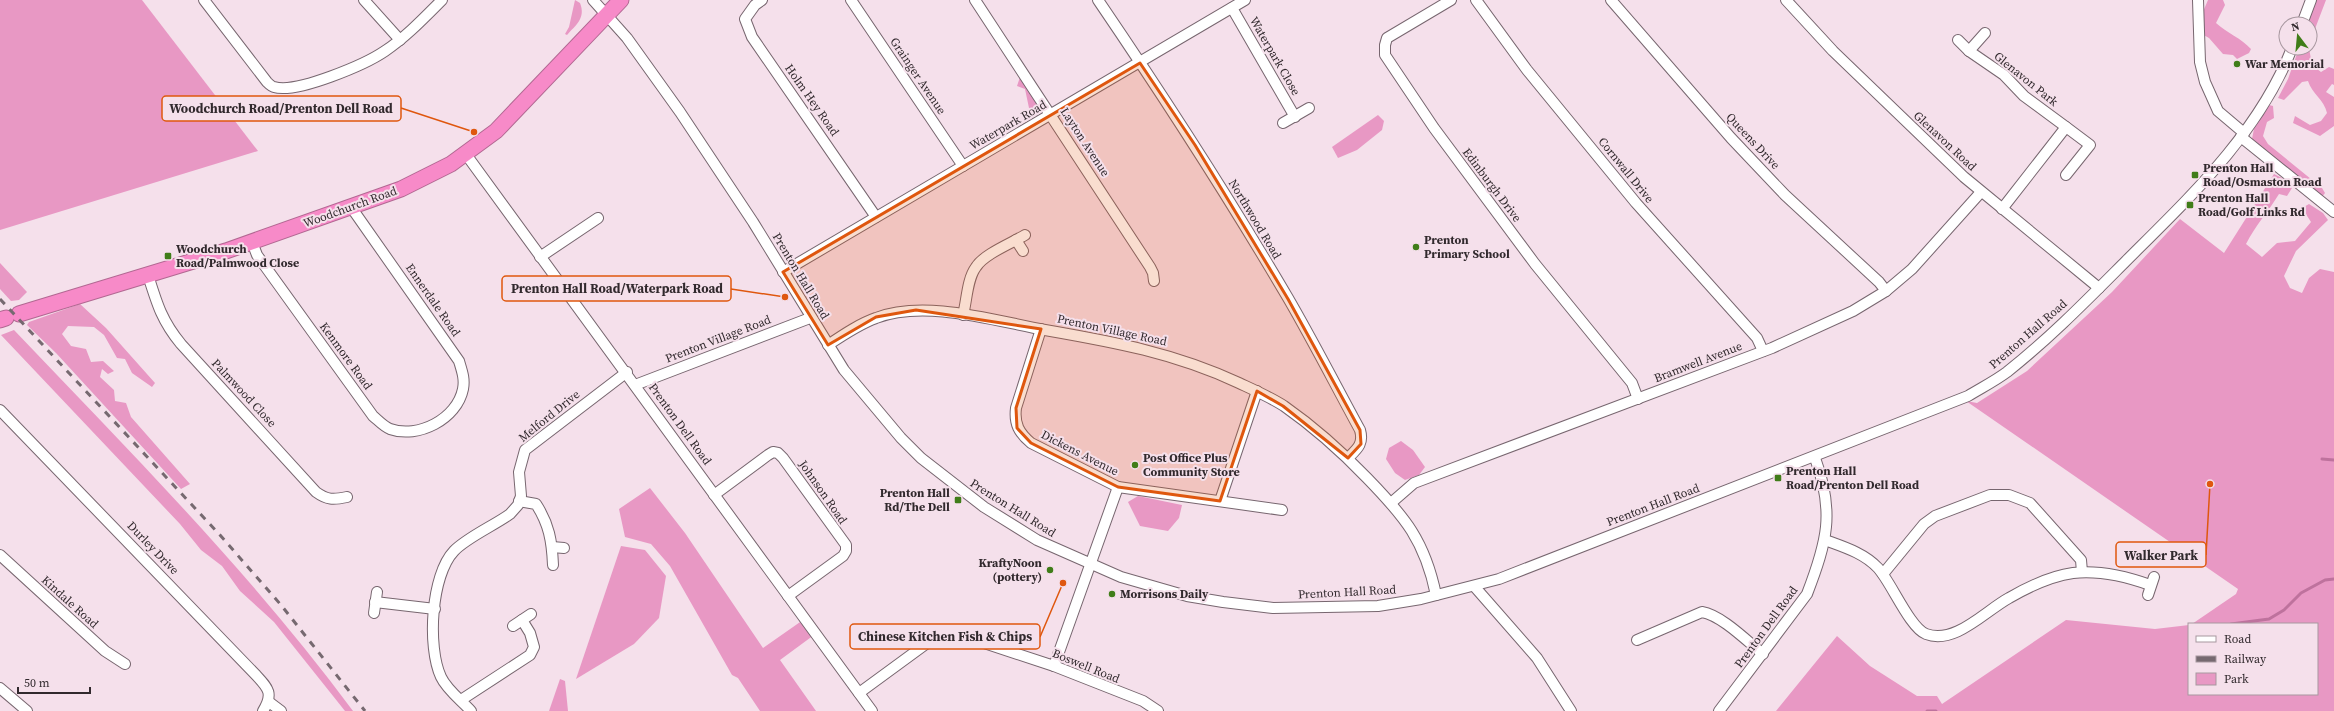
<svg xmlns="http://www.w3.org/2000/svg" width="2334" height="711" font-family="'Source Serif 4',serif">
	<rect width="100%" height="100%" fill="#f5e0eb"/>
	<g fill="#e898c4">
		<polygon points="0,0 142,0 258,151 0,230"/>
		<path d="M575,0L580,3C586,18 576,25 567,35L565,34L569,27Z"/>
		<path d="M2208,0H2223L2225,5L2216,23C2227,33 2241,38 2251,49L2249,53L2237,59L2233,55L2223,54L2209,38L2200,33L2202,14Z"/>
		<polygon points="2316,0 2326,0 2310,42 2310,24 2307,24"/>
		<path d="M2299,48H2309L2312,65L2321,72L2329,67L2334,69V85L2332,84L2326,92L2334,97V126L2320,136L2293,123L2295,116L2310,125L2321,121L2327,113C2324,99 2312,94 2308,81L2302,82L2284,100L2278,98L2288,79Z"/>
		<polygon points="1020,77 1038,87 1043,93 1039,113 1033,113 1029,108 1025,89 1017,86"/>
		<polygon points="2269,105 2273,106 2274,118 2267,122 2263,136 2268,144 2322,188 2325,193 2322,197 2264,151 2252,139 2255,124"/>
		<polygon points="1378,115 1384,121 1382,130 1357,150 1338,158 1332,147"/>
		<path d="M2274,174L2284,179L2292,188L2287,196L2279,194C2268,212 2255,226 2246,244L2262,257L2277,243L2295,241L2311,222L2302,208L2309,204L2323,213L2328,220L2296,251L2284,276L2290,288L2302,293L2309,278L2320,269L2334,272V711H1776L1837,636L1870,666L1917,696H1937L1942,704L2066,620L2155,629L2189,625V694H2317V624H2192L2236,594L2238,589L1966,401L1977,403L2027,371L2112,292L2180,219L2224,253Z"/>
		<polygon points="0,263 27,292 19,300 11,301 0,289"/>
		<polygon points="80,304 106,328 155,383 152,387 132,373 125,359 117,358 104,335 94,327 68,326 62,334 71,346 86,349 91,362 103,361 114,371 108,374 102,369 100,377 114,390 115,401 126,403 131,417 190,484 181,489 56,353 27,325 29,322"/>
		<path d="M14,330C131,453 252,574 353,711H345L274,622L240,591L222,566L201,550L180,524L1,335Z"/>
		<polygon points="1401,441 1413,450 1425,467 1419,475 1405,480 1395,473 1386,459 1389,448"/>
		<polygon points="650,488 685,533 763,648 803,620 814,635 780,660 816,711 760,711 738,678 732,675 670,566 651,544 625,537 619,509"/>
		<polygon points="1138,496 1182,505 1179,518 1168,531 1140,526 1128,502"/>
		<polygon points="621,546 645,550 666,576 659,618 634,644 576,679"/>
		<polygon points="560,679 565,681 568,711 549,711"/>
	</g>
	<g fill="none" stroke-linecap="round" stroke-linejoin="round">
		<g stroke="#be729d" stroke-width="3">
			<polyline points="2322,459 2334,460"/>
			<polyline points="2231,624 2269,619 2284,610 2301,593 2325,580 2334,579"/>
			<polyline points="1927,711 1936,711"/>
		</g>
		<defs>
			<g id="minor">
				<path d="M204,0L267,82C269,84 272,87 274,87C297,94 366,64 385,51C406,37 424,18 442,0"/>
				<polyline points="364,0 400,40"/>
				<path d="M593,0L627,38L680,112L753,222L844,370L901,438L921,458L984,507L1037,540L1121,577L1187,596L1223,602L1273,608L1378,606L1421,599L1499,579L1968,396C1981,388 1995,381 2007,372C2050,338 2088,299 2126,261C2190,197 2259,133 2292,48"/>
				<polyline points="762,0 755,5 745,19 752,37 876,217"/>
				<polyline points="851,0 963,166"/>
				<polyline points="975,0 1150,267 1153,273 1154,281"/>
				<path d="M1098,0C1164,97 1228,196 1288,298C1313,341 1336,386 1360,430C1364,444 1357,449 1348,458"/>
				<polyline points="1451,0 1387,38 1385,45 1385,55 1434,128 1535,264 1632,383 1638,399"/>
				<polyline points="1476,0 1527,70 1636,203 1757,338 1763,351"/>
				<polyline points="1611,0 1731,138 1785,195 1879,282 1886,291"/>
				<polyline points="1786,0 1833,51 1964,177 2099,288"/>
				<polyline points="2198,0 2200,62 2205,82 2218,111 2244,133"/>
				<polyline points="1232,8 1295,117"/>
				<polyline points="2302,24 2311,0"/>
				<polyline points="1958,40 1969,51 2004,75 2024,96 2066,127"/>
				<polyline points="1969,51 1985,33"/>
				<polyline points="1283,123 1309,108"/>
				<polyline points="2241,137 2334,212"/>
				<polyline points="465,153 872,711"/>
				<polyline points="2002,209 2066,127 2090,145 2066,175"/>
				<polyline points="1016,240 1023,251"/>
				<path d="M252,242L257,255L373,416C378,420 383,426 390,429C418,439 457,419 463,389C465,379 462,371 459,361L351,207"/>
				<polyline points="540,257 598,218"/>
				<polyline points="783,272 1245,0"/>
				<path d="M148,275C157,304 162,321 181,344L316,492C327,500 333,500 347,497"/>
				<path d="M963,315C967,300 967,279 976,267C984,254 1012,243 1025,235"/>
				<path d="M1041,329L1016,408C1014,424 1019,433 1031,443L1118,487L1282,510"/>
				<path d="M828,345C843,335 859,324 876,318C925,299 995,321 1045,330C1114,342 1175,353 1239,383C1254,390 1270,397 1284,406C1314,427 1342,452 1367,478C1405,517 1425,541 1436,595"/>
				<polyline points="635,385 810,318"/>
				<path d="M0,410L255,674C268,688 274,693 263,711"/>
				<polyline points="714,495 768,455 773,452 778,453 783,458 846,545 846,551 843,556 788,596"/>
				<path d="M519,501L536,504C549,524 552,541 553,565"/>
				<polyline points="1220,501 1257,391"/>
				<polyline points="1391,503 1414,483 1772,348 1853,311 1886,291 1912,269 1981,192"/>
				<path d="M1825,540C1844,547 1864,553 1878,568C1891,582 1910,628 1926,634C1955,645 1985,611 2009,598C2028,587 2051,576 2073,573C2100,570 2125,576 2150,585"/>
				<polyline points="552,547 564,548"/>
				<polyline points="0,555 105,651 125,664"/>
				<polyline points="1883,574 1924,524 1935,516 1990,495 2009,495 2030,503 2081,560 2082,572"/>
				<polyline points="1474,586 1537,658 1571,711"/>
				<polyline points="2148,595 2154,577"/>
				<polyline points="375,602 435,609"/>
				<polyline points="374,613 377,592"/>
				<polyline points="513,626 531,614"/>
				<path d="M1637,640L1702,612C1721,615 1747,641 1763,654"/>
				<polyline points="1054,666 1118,487"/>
				<polyline points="0,688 27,711"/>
				<polyline points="859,693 945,630 1054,666 1143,701 1158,711"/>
				<polyline points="461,700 530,655 534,647 530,633 522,620"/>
				<polyline points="269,702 281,711"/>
				<path d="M471,711C461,700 447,690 441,677C427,647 431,575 454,551C466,538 495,525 510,514L518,505L521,496L519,472L525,450L627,372"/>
				<path d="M1719,711L1807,594C1827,542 1835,512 1815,458"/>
			</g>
			<g id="highway">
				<polyline points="19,314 226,251 401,189 451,164 496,131 621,0"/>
				<polyline points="0,320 6,318"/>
			</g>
		</defs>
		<use href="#minor" stroke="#77666f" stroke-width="12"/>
		<use href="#highway" stroke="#b26892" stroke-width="17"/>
		<use href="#minor" stroke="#fff" stroke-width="10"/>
		<use href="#highway" stroke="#f78ac8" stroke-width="15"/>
		<polyline stroke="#766970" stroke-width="3" stroke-dasharray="7 7" stroke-linecap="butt" points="0,299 220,535 281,605 365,711"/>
	</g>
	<path fill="#df570e" fill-opacity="0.2" stroke="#df570e" stroke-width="3" stroke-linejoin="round" d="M1140,63L1195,145L1288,299L1360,430L1361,444L1348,458L1283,406L1257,391L1220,501L1118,487L1031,443L1017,428L1016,408L1041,329L916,310L876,317L828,345L783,272Z"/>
	<g fill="#407d19" stroke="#f5e0eb" stroke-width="1.5">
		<circle cx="2237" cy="64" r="4"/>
		<rect x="2191" y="171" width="8" height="8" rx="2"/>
		<rect x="2186" y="201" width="8" height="8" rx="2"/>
		<circle cx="1416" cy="247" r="4"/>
		<rect x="164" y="252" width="8" height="8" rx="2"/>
		<circle cx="1135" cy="465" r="4"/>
		<rect x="1774" y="474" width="8" height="8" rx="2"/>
		<rect x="954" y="496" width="8" height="8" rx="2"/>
		<circle cx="1050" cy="570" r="4"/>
		<circle cx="1112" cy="594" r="4"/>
	</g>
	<g text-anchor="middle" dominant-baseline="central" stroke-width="4" stroke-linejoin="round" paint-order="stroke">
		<g font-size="12" fill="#31292d" stroke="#f5e0eb">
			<text transform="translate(1275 56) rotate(60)">Waterpark Close</text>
			<text transform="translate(918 76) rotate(56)">Grainger Avenue</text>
			<text transform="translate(2026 79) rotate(39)">Glenavon Park</text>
			<text transform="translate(812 100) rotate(55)">Holm Hey Road</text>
			<text transform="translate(1008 125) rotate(-30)">Waterpark Road</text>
			<text transform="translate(1753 141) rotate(47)">Queens Drive</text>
			<text transform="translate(1945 141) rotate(43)">Glenavon Road</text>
			<text transform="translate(1085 142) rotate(57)">Layton Avenue</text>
			<text transform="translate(1626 170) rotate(51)">Cornwall Drive</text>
			<text transform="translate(1492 185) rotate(53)">Edinburgh Drive</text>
			<text transform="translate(350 207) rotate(-20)">Woodchurch Road</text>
			<text transform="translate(1255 219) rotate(59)">Northwood Road</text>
			<text transform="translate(801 276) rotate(59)">Prenton Hall Road</text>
			<text transform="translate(433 300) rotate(55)">Ennerdale Road</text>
			<text transform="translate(1112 330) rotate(12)">Prenton Village Road</text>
			<text transform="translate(2028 334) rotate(-41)">Prenton Hall Road</text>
			<text transform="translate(718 339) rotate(-21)">Prenton Village Road</text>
			<text transform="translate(346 356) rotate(54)">Kenmore Road</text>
			<text transform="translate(1698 362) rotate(-21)">Bramwell Avenue</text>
			<text transform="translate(244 393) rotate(47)">Palmwood Close</text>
			<text transform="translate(549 416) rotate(-39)">Melford Drive</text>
			<text transform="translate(680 424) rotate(54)">Prenton Dell Road</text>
			<text transform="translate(1080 453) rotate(27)">Dickens Avenue</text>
			<text transform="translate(823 492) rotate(55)">Johnson Road</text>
			<text transform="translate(1653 505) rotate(-21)">Prenton Hall Road</text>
			<text transform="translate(1013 508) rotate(32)">Prenton Hall Road</text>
			<text transform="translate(153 548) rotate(46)">Durley Drive</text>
			<text transform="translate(1347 592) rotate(-3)">Prenton Hall Road</text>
			<text transform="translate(70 602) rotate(42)">Kindale Road</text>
			<text transform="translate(1766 627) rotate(-54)">Prenton Dell Road</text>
			<text transform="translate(1086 666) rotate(22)">Boswell Road</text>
		</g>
		<g font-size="12" font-weight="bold" fill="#31292d" stroke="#f5e0eb" text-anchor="start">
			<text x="2245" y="64">War Memorial</text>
			<text x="2203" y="168">Prenton Hall<tspan x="2203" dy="14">Road/Osmaston Road</tspan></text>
			<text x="2198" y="198">Prenton Hall<tspan x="2198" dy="14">Road/Golf Links Rd</tspan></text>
			<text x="1424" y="240">Prenton<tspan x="1424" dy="14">Primary School</tspan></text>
			<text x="176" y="249">Woodchurch<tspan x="176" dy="14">Road/Palmwood Close</tspan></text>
			<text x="1143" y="458">Post Office Plus<tspan x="1143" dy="14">Community Store</tspan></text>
			<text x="1786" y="471">Prenton Hall<tspan x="1786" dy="14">Road/Prenton Dell Road</tspan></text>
			<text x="950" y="493" text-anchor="end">Prenton Hall<tspan x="950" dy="14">Rd/The Dell</tspan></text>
			<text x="1042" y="563" text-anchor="end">KraftyNoon<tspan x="1042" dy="14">(pottery)</tspan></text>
			<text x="1120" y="594">Morrisons Daily</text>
		</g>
	</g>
	<path fill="none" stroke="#df570e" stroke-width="1.5" d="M474 132L401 108M785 297L731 289M2210 484L2206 555M1063 583L1040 637"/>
	<g fill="#df570e" stroke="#f5e0eb" stroke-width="1.5">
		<circle cx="474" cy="132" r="4"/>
		<circle cx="785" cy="297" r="4"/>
		<circle cx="2210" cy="484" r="4"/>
		<circle cx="1063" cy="583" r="4"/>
	</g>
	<g fill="#f5e0eb" stroke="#df570e" stroke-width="1.5">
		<rect x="162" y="96" width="239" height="25" rx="4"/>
		<rect x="502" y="276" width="229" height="25" rx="4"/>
		<rect x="2116" y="542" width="90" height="25" rx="4"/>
		<rect x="850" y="624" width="190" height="25" rx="4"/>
	</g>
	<g font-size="13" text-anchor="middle" font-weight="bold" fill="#31292d">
		<text x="281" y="113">Woodchurch Road/Prenton Dell Road</text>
		<text x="617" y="293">Prenton Hall Road/Waterpark Road</text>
		<text x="2161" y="560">Walker Park</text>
		<text x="945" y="641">Chinese Kitchen Fish &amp; Chips</text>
	</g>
	<rect x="2188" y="623" width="130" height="72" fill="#f5e0eb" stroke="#a7979f"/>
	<rect x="2196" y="636" width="20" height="6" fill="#ffffff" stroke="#a7979f"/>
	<text x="2224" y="643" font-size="12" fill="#31292d">Road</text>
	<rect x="2196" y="656" width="20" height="6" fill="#766970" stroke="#a7979f"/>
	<text x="2224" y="663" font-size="12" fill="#31292d">Railway</text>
	<rect x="2196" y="673" width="20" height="12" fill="#e898c4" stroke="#a7979f"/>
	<text x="2224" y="683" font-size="12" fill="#31292d">Park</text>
	<g transform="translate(2298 36) rotate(344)"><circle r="19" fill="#f5e0eb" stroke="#a7979f"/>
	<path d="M0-3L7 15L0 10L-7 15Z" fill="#407d19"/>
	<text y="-6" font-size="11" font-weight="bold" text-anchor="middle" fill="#31292d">N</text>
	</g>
	<path d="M18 687v6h72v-6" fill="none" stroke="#31292d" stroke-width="2"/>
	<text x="24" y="687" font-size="12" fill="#31292d" stroke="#f5e0eb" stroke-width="3" paint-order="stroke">50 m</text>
</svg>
